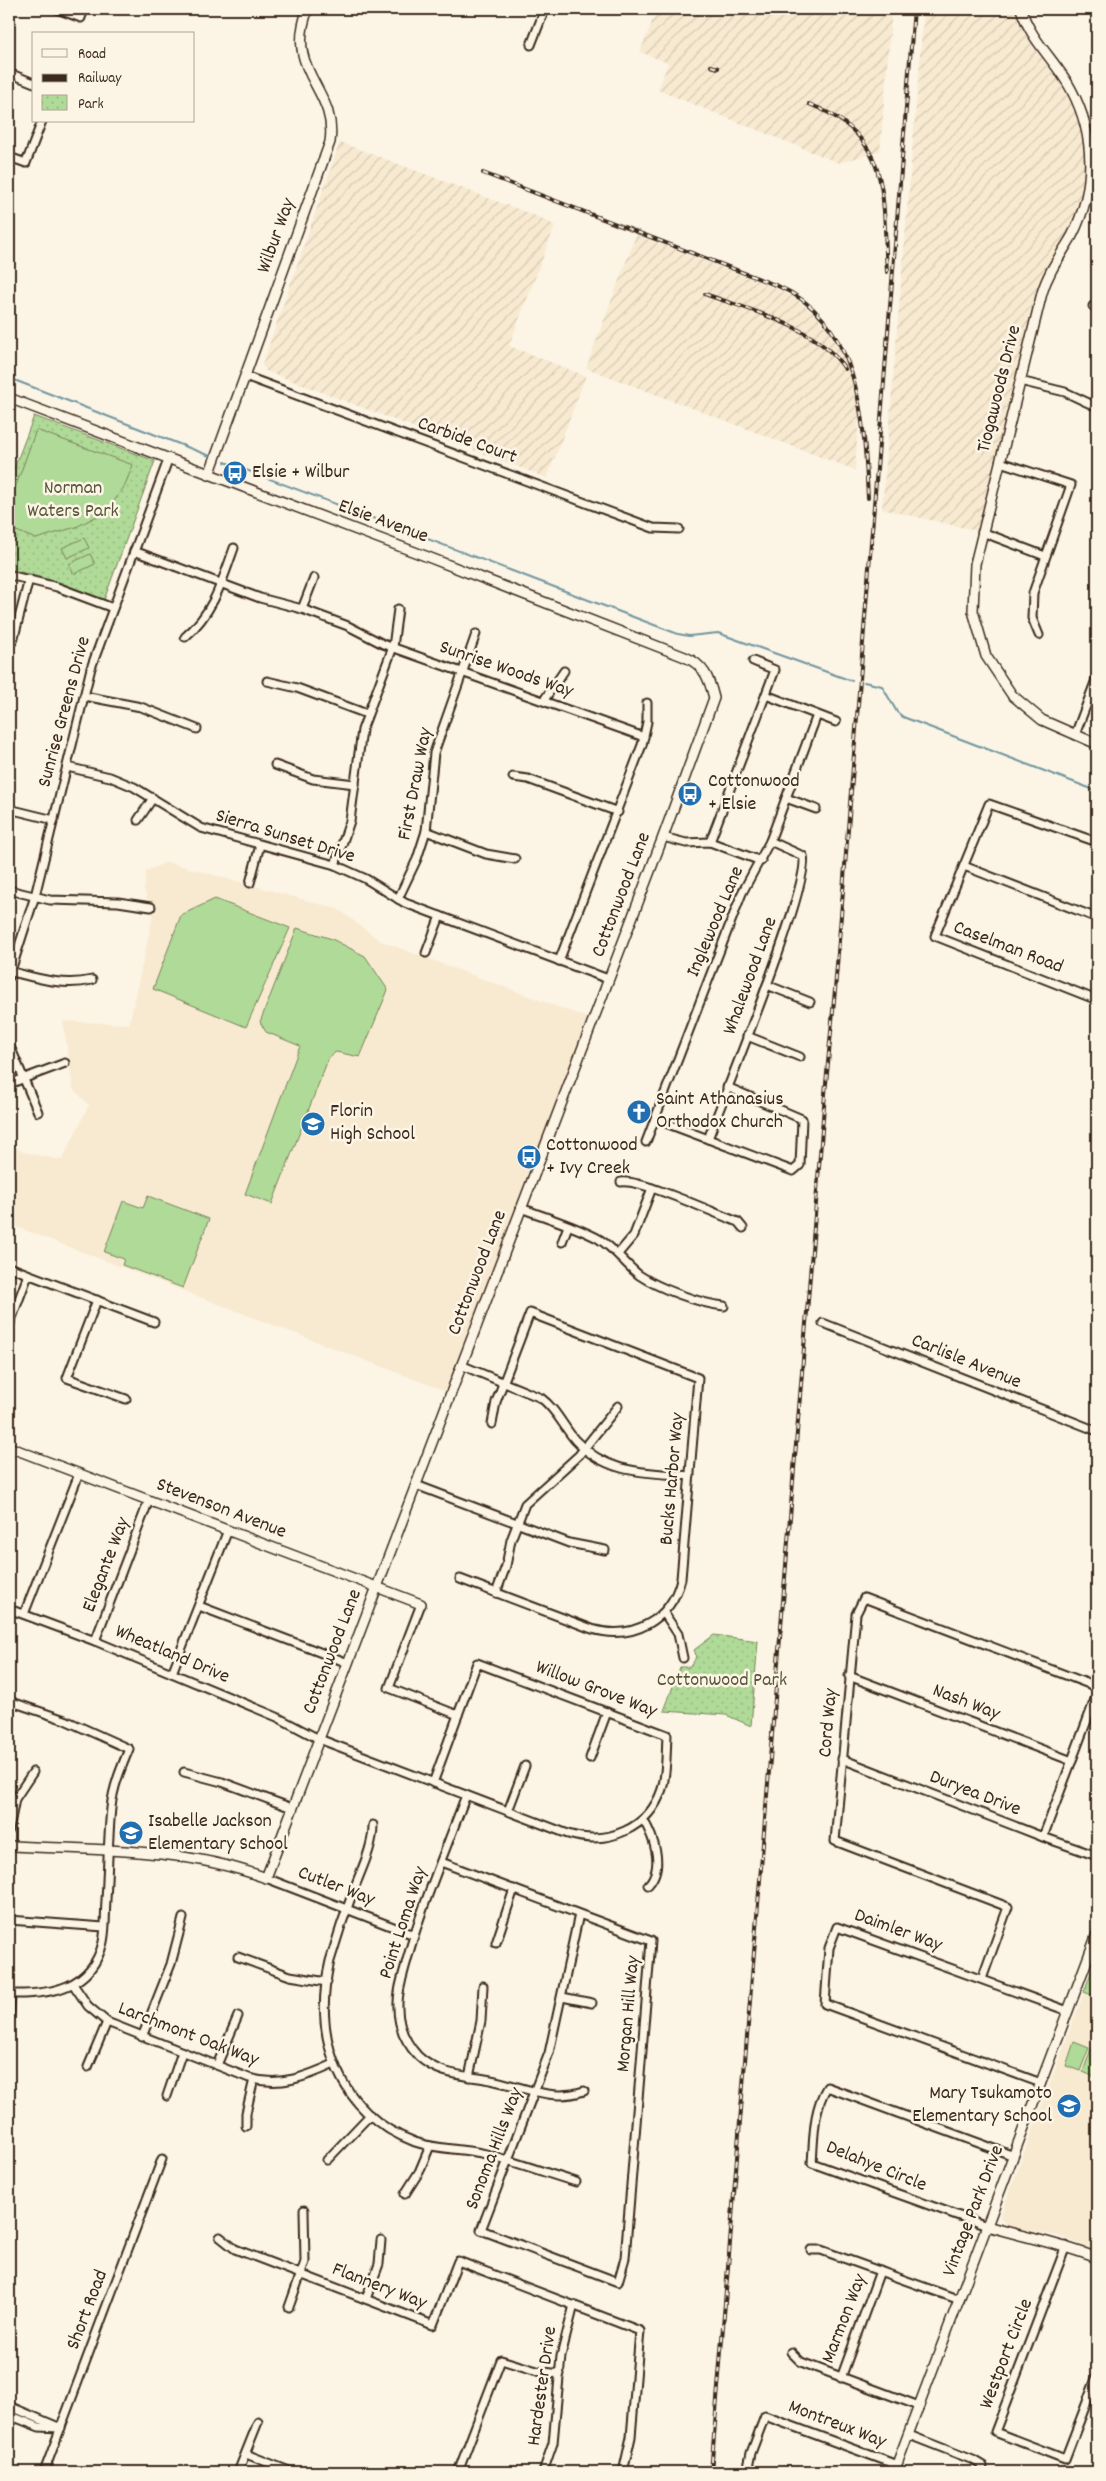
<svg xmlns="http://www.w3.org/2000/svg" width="1106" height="2481" font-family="Dekko,sans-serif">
	<defs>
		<pattern id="industrial-furrows" width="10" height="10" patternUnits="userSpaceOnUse" patternTransform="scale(1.25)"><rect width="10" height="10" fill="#f8ead1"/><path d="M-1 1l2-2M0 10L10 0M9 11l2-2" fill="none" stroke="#d6c9b3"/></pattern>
		<pattern id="park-dots" width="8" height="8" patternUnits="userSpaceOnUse" patternTransform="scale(1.25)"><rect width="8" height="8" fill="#b0da97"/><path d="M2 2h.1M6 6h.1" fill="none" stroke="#98bb82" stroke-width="1.8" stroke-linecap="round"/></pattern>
	</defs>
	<rect width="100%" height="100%" fill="#fcf5e5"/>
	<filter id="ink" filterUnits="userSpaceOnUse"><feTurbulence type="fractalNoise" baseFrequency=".02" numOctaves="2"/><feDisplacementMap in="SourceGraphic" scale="10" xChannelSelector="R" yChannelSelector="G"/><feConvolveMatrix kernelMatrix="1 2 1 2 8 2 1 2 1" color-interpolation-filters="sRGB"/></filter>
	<g filter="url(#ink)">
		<g fill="#f8ead1">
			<polygon points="167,862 338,909 381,941 588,1018 445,1391 9,1224 9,1146 10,1144 23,1152 62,1160 89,1105 73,1089 63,1021 129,1024 153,915 144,890 146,871"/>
			<polygon points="1084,1992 1097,1997 1097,2251 1062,2237 1015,2228 1005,2224 1000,2217"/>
		</g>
		<g fill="url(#industrial-furrows)">
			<polygon points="657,9 892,9 880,151 839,163 658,90 668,63 640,52"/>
			<polygon points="924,9 1022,9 1041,49 1084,119 1090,179 1074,230 1047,279 982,532 882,509"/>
			<polygon points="340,142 544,219 555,226 509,346 586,376 547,478 266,371 262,365"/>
			<polygon points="636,235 776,288 795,298 818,317 852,364 859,416 855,470 586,368"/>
		</g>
		<g fill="url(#park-dots)" stroke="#76825a">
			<polygon points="34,416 155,461 104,600 58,582 9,569 9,482"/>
			<path d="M714,1635L758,1641L751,1726L726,1715L664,1711L680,1667H689C694,1662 698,1657 694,1650Z"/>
			<polygon points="1097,1956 1097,1997 1084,1992"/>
		</g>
		<g fill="#b0da97" stroke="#76825a">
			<polygon points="36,430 133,465 124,487 107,511 76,527 36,539 9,528 9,505"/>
			<polygon points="84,538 89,548 67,558 62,548"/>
			<polygon points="90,554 95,564 74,574 69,564"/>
			<polygon points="215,899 290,928 246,1027 153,989 181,915"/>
			<polygon points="297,928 332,939 365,956 388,990 360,1057 336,1052 329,1057 272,1204 245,1194 300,1046 266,1032 260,1022"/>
			<polygon points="148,1196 209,1219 183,1288 122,1265 124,1259 104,1252 123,1201 143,1208"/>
			<polygon points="1074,2042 1089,2048 1080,2071 1066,2066"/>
			<polygon points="1091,2049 1097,2051 1097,2078 1083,2072"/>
		</g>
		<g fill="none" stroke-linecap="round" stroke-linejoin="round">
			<g stroke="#7195a0" stroke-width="2">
				<polyline points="9,378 210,456"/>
				<polyline points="225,462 678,634 689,636 718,633 852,681"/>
				<polyline points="864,682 882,686 897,712 903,717 1097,791"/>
			</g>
			<defs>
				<g id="minor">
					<polyline points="57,9 81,18 84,9"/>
					<polyline points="531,45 545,9"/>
					<polyline points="9,73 34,83"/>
					<polyline points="9,157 26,163 42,121"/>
					<polyline points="1093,306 1097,307"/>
					<polyline points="245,376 653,528 679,529"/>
					<polyline points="1020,381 1065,392 1097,407"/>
					<polyline points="1000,462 1071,485 1033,593 1032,618 1039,635"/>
					<polyline points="982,532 1045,556"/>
					<polyline points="134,551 260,598 302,609 348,626 383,644 644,737"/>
					<polyline points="9,575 57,587 113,608"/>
					<polyline points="302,609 314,578"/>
					<path d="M185,637C213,613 222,582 234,548"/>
					<polyline points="13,641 29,579"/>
					<polyline points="267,681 297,688 367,714"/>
					<polyline points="766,695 836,722"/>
					<polyline points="84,696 141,707 197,729"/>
					<polyline points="544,700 564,671"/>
					<polyline points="1075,735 1097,677"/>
					<polyline points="275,765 313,779 355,784"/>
					<polyline points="67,767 110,777 134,787 201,828 335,865 366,879 405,903 608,979"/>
					<polyline points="513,777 528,779 618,812"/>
					<polyline points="786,798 816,809"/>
					<polyline points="9,809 54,820"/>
					<polyline points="138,820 153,798"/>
					<polyline points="426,831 486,854 515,859"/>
					<polyline points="663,837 686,843 710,842 761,861"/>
					<polyline points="710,842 775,670 753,661"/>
					<polyline points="1097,842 989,804 935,936 1097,1000"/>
					<polyline points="335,865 350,821 362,730 393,647 398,609"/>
					<polyline points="964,866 1097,918"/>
					<polyline points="250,883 260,845"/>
					<polyline points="9,890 50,900 118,902 151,907"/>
					<polyline points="398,899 417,859 426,831 434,753 476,634"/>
					<polyline points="426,953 440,916"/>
					<polyline points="559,961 642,745 647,722 647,703"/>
					<path d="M9,971C37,978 63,987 92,980"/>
					<polyline points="9,977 35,896 91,668 168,460"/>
					<polyline points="767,985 810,1002"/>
					<polyline points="747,1036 800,1057"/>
					<polyline points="9,1044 38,1112"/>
					<polyline points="9,1084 65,1063"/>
					<polyline points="655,1119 793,1171 800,1165 802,1119 727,1087"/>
					<path d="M708,1139C722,1101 813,879 803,856L770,841"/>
					<polyline points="646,1142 742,893 770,841 817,715"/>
					<path d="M621,1182C641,1179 714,1213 738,1222L743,1228"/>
					<path d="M521,1208C547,1218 575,1226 599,1239C615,1249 625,1264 639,1275C658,1288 701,1304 724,1306"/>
					<polyline points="562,1242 568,1226"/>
					<polyline points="618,1254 634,1235 652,1188"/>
					<polyline points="9,1267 154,1322"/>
					<polyline points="97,1300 67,1378 126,1399"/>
					<polyline points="823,1323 1097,1431"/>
					<polyline points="9,1326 28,1275"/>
					<path d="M461,1365L541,1398C556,1409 563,1426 575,1440C608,1475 645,1472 690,1476"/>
					<polyline points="416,1485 569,1543 605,1550"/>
					<path d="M460,1579L592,1629C633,1641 671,1620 681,1579L698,1378L530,1313L496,1402L492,1424"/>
					<polyline points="496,1593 506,1566 511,1540 525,1504 579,1455 618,1406"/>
					<polyline points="421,1604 389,1688 458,1715"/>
					<polyline points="199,1606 348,1663"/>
					<path d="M9,1609L95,1641L277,1717L319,1739L568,1834C607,1846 649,1829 662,1789C667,1772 666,1752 667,1735L477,1663L433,1783"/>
					<polyline points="664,1613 678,1634 683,1658"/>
					<polyline points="24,1614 79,1474"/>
					<polyline points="95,1641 149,1500"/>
					<polyline points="172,1673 228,1530"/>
					<polyline points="849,1676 1072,1761"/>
					<path d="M9,1701L65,1720L129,1749C121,1768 113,1787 111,1808C108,1838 108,1869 106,1900C105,1913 106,1928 103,1942C92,1989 50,1995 9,1994"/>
					<polyline points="590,1758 607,1712"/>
					<polyline points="842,1759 1043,1837 1097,1856"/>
					<polyline points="184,1772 222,1782 292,1808"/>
					<path d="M466,1795C446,1850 422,1904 407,1960C403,1975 397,1992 398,2008C398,2026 406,2043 418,2056C437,2074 460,2075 485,2079C519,2084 549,2103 584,2091"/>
					<polyline points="508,1811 525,1766"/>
					<path d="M643,1819C654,1838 665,1867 648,1885"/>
					<path d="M373,1825C373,1847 362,1868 354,1889C345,1913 337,1937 330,1961C312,2037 338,2113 415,2142C438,2150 462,2148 486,2154C516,2162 546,2173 576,2182"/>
					<polyline points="9,1830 15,1799 33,1772"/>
					<polyline points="1043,1837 1097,1694"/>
					<polyline points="441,1862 651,1941 625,2258 618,2282 481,2230 549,2053 579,1914"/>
					<polyline points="266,1878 414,1935"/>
					<polyline points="9,1920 104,1927"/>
					<polyline points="496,1943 514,1889"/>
					<polyline points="238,1957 290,1976 327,1982"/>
					<polyline points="982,1979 1008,1907 835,1841 856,1614 864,1598 1097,1687"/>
					<path d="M73,1984L88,2006L107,2022L249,2078C280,2087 306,2077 334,2064"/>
					<polyline points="562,1997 592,2003"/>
					<polyline points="9,2024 11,1994"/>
					<polyline points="142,2037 171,1964 183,1918"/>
					<polyline points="217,2065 238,2016"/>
					<polyline points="88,2067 107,2022"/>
					<polyline points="469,2077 481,2021 483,1986"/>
					<polyline points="1041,2083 825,2004 829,1948 837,1927 1068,2011"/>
					<polyline points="167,2096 182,2052"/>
					<polyline points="246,2126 246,2113 254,2079"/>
					<polyline points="327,2160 370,2115"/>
					<polyline points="405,2194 419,2172 430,2146"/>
					<path d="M987,2226L812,2163C814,2137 813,2110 827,2087L1014,2156"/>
					<polyline points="220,2237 235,2249 433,2325 458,2261 640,2331 631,2437 623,2472"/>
					<polyline points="1066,2246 995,2432 1065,2459 1097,2376"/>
					<polyline points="811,2250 821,2250 960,2300"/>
					<polyline points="366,2299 379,2264 381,2240"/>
					<polyline points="289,2307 305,2262 304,2210"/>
					<polyline points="791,2352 801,2362 919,2406"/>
					<polyline points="841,2378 880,2271"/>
					<polyline points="9,2406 61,2428"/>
					<polyline points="9,2415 39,2427 58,2428"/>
					<polyline points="909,2435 973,2460 983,2466 980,2472"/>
					<polyline points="246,2454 292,2472"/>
					<polyline points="44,2472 162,2159"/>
					<polyline points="238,2472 258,2422"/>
					<polyline points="458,2472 501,2360 537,2371 560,2374"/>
					<polyline points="543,2472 553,2443 561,2356 574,2305"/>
					<polyline points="747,2472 751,2453 765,2416 897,2465"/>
				</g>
				<g id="tertiary">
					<path d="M1021,9C1031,41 1056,61 1071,89C1096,136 1096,189 1072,236C1061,255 1048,272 1042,293L975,564L973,611L986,656L1012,695L1042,720L1097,744"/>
					<path d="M9,398L428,557L685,657C704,665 709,678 714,698L663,837L266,1878C183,1847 96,1850 9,1846"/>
					<path d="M209,475L330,142C338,88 283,73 308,9"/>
					<polyline points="9,1447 421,1604"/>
					<path d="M987,2226C1024,2237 1062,2244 1097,2258"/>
					<polyline points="894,2472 1097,1934"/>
				</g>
			</defs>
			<use href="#minor" stroke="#3b2a1e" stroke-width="11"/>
			<use href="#tertiary" stroke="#3b2a1e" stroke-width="12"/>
			<use href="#minor" stroke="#fcf5e5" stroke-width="7"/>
			<use href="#tertiary" stroke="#fcf5e5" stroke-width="9"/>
			<defs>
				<g id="rail">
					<polyline points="711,66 718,68"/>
					<path d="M809,104C893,136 882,196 887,272"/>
					<path d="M483,173L778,286C861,322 864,421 868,498"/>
					<path d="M705,294C751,311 817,326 845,369"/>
					<polyline points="711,2472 825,1094 835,990 914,9"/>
				</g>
			</defs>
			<use href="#rail" stroke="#3b2a1e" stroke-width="4"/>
			<use href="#rail" stroke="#fcf5e5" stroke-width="2" stroke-dasharray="5.5" stroke-linecap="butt"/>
		</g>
	</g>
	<defs>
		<symbol id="bus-disc" viewBox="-11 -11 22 22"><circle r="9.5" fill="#1f6fb2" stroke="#fcf5e5"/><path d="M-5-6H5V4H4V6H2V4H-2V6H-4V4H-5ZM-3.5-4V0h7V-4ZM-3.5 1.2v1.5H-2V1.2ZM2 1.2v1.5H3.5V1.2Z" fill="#fff"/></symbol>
		<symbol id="church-disc" viewBox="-11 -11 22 22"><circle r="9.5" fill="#1f6fb2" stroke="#fcf5e5"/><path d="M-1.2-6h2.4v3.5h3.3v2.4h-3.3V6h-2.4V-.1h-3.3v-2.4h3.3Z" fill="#fff"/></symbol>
		<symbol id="school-disc" viewBox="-11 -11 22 22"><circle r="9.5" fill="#1f6fb2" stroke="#fcf5e5"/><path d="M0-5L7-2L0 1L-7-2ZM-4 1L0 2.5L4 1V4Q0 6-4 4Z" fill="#fff"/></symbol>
	</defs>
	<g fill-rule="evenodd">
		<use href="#bus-disc" x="221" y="459" width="28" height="28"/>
		<use href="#bus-disc" x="676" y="780" width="28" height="28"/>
		<use href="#church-disc" x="625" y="1098" width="28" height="28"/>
		<use href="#school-disc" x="299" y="1110" width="28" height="28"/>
		<use href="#bus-disc" x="515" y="1143" width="28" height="28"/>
		<use href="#school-disc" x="117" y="1819" width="28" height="28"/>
		<use href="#school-disc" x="1055" y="2092" width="28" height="28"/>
	</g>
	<g text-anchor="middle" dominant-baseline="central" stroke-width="5" stroke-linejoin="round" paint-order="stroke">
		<g font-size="20" fill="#3b2a1e" stroke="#fcf5e5">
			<text transform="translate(277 236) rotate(-70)">Wilbur Way</text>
			<text transform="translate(1000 389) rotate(-76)">Tiogawoods Drive</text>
			<text transform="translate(467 441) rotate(20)">Carbide Court</text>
			<text transform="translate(383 522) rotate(20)">Elsie Avenue</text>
			<text transform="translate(506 670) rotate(19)">Sunrise Woods Way</text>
			<text transform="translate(65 712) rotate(-75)">Sunrise Greens Drive</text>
			<text transform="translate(416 784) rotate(-79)">First Draw Way</text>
			<text transform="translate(285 837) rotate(17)">Sierra Sunset Drive</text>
			<text transform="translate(622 895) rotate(-69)">Cottonwood Lane</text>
			<text transform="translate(716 922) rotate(-67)">Inglewood Lane</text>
			<text transform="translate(1008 948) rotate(21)">Caselman Road</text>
			<text transform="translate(751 976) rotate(-70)">Whalewood Lane</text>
			<text transform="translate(478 1273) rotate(-69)">Cottonwood Lane</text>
			<text transform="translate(966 1362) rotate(22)">Carlisle Avenue</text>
			<text transform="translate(673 1479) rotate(-85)">Bucks Harbor Way</text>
			<text transform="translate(221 1509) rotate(21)">Stevenson Avenue</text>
			<text transform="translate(107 1565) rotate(-69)">Elegante Way</text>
			<text transform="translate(333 1652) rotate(-69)">Cottonwood Lane</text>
			<text transform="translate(172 1655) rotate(23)">Wheatland Drive</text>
			<text transform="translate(596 1690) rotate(21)">Willow Grove Way</text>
			<text transform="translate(966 1703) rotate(21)">Nash Way</text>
			<text transform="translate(829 1723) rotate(-85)">Cord Way</text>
			<text transform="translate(975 1794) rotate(21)">Duryea Drive</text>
			<text transform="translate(336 1887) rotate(21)">Cutler Way</text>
			<text transform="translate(404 1923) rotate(-72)">Point Loma Way</text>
			<text transform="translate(898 1931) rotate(20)">Daimler Way</text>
			<text transform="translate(629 2014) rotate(-85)">Morgan Hill Way</text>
			<text transform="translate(188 2035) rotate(21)">Larchmont Oak Way</text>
			<text transform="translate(495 2149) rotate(-69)">Sonoma Hills Way</text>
			<text transform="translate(876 2167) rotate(22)">Delahye Circle</text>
			<text transform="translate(974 2211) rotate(-69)">Vintage Park Drive</text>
			<text transform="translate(379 2287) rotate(21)">Flannery Way</text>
			<text transform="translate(88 2310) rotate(-69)">Short Road</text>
			<text transform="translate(845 2319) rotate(-69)">Marmon Way</text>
			<text transform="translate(1007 2354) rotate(-69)">Westport Circle</text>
			<text transform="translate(543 2386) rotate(-82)">Hardester Drive</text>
			<text transform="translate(837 2425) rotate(21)">Montreux Way</text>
		</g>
		<g font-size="20" fill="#3b2a1e" stroke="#fcf5e5" text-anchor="start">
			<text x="252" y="473">Elsie + Wilbur</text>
			<text x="708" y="782">Cottonwood<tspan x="708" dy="23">+ Elsie</tspan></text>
			<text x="656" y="1100">Saint Athanasius<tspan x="656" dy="23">Orthodox Church</tspan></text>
			<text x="330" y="1112">Florin<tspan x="330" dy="23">High School</tspan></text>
			<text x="546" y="1146">Cottonwood<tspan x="546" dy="23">+ Ivy Creek</tspan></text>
			<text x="148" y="1822">Isabelle Jackson<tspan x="148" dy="23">Elementary School</tspan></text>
			<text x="1052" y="2094" text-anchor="end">Mary Tsukamoto<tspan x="1052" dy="23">Elementary School</tspan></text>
		</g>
		<g font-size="20" fill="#58563c" stroke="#fcf5e5">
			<text x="73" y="489">Norman<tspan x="73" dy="23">Waters Park</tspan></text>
			<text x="722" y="1681">Cottonwood Park</text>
		</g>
	</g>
	<rect width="1106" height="2481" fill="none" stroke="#fcf5e5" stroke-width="30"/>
	<rect x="15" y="15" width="1076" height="2451" fill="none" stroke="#3b2a1e" stroke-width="2" filter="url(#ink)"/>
	<rect x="32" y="32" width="162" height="90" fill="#fcf5e5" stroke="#afa495"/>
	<rect x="42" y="49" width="25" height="8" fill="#fcf5e5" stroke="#afa495"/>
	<text x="78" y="58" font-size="15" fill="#3b2a1e">Road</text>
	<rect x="42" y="74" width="25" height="8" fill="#3b2a1e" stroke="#afa495"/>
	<text x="78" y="82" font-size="15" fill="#3b2a1e">Railway</text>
	<rect x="42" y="95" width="25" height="15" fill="url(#park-dots)" stroke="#afa495"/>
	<text x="78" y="108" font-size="15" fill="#3b2a1e">Park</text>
</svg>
